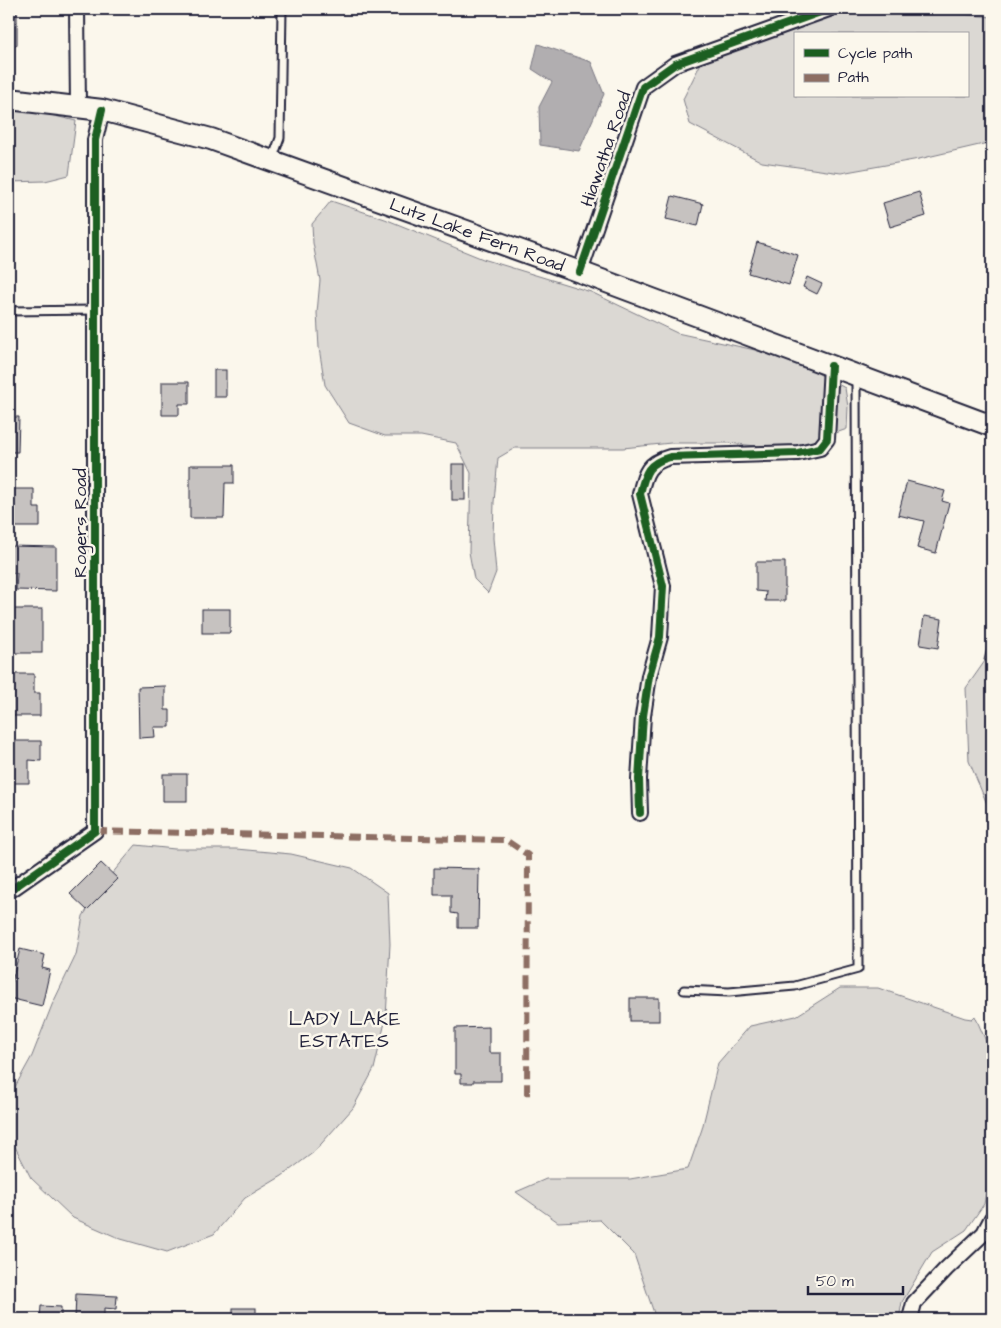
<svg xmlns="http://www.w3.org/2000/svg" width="1001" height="1328" font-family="'Architects Daughter',sans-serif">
	<rect width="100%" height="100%" fill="#fbf7ec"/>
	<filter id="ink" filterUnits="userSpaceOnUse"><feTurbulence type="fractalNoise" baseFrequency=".02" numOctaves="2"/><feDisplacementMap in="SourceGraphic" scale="10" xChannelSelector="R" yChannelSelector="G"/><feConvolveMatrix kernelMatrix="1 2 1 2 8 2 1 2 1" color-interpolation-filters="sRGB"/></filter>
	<g filter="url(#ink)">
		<g fill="#dbd8d3" stroke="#7e7d87" fill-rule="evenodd">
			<path d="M842,9H936L950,13L992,17V142L919,159L841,173L762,162L690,124L683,99L701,63L813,22C823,21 834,15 842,9ZM795,34H967V96H795Z"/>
			<polygon points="9,111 38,112 76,121 69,175 45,181 9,182"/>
			<polygon points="331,201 385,219 483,259 591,292 677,333 755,350 808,368 845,388 848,407 847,429 802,445 766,447 727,443 671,443 623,448 515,448 498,458 494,502 493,538 496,572 488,593 474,579 469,552 471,473 456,443 421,436 385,436 349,423 325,385 319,348 317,313 320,280 313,243 312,224"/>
			<polygon points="992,651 992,816 969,761 966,688"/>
			<polygon points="136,845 175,849 236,849 291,854 352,868 388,893 390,944 386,1018 374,1069 353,1108 314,1152 282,1176 245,1198 214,1234 167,1252 121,1239 73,1218 31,1178 9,1135 10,1096 32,1056 52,1005 76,955 83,916 105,882"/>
			<polygon points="840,988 878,988 965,1018 972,1019 975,1016 992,1055 990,1101 992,1161 984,1204 966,1230 932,1252 902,1302 899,1319 656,1319 634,1254 600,1220 558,1222 516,1192 546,1179 630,1179 688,1169 702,1129 718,1063 750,1026 796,1016"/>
		</g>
		<polygon fill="#b1aeb0" stroke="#787681" points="538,44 591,62 604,94 579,151 540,145 539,107 552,82 532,69"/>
		<g fill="#c6c2c0" stroke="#22223b">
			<rect x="9" y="11" width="8" height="34"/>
			<polygon points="919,192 926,216 890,227 883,203"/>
			<polygon points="672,196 703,204 698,226 666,219"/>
			<polygon points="757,242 798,255 789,285 748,273"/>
			<polygon points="807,277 822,284 817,294 803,287"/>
			<rect x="214" y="370" width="12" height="27"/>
			<polygon points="162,382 189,382 189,404 179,404 179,415 162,415"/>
			<polygon points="9,417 19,417 18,452 9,452"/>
			<rect x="452" y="464" width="13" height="36"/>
			<polygon points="190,465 234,465 234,483 225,483 224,518 190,518"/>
			<polygon points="907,481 945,491 942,501 949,503 936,553 917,548 924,521 898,515"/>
			<polygon points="9,489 34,489 34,508 40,508 40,527 9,527"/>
			<polygon points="10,546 56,547 56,591 16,590 17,573 9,573"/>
			<polygon points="756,562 785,562 785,601 765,601 766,592 756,591"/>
			<rect x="9" y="609" width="33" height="44"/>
			<rect x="202" y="609" width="28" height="24"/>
			<polygon points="924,616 942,619 938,648 920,645"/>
			<polygon points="990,637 992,637 992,662 984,660"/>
			<polygon points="9,674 34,674 34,693 40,693 40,716 9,716"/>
			<polygon points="165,686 165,710 170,710 170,727 154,727 155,737 139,738 138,687"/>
			<polygon points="9,741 41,741 41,761 29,760 29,783 9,783"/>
			<rect x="163" y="774" width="24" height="27"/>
			<polygon points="101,863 118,879 87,910 70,894"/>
			<polygon points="434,868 479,869 478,928 458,928 458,914 451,913 451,895 434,895"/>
			<polygon points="20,949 45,955 42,968 50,970 42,1006 9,998 9,981 12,982"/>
			<rect x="630" y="998" width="29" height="23"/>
			<polygon points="489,1027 489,1053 501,1053 501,1081 473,1081 473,1083 461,1083 461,1074 455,1074 455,1028"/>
			<polygon points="76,1294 117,1296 116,1309 104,1308 104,1319 75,1319"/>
			<polygon points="41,1306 61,1307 61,1319 40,1319"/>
			<rect x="233" y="1308" width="23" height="11"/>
		</g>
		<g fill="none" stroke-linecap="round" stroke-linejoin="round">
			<defs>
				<g id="service">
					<polyline points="272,160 280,138 282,9"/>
					<polyline points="9,311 96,310"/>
					<polyline points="684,990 729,992 795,986 858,969 856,378"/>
				</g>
				<g id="minor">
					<polyline points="77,9 78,106"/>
					<polyline points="580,272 643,87 675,64 829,9"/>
					<path d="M640,813L639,779L643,716L649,676L660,637L663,586L640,494C645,472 648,463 670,457L798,453L820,448L827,439L831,366"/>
					<polyline points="9,891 95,831 95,140 102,110"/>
					<polyline points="910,1319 914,1303 946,1269 984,1233 992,1218"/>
				</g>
				<polyline id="secondary" points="9,99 102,110 211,139 580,272 992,426"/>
			</defs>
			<use href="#service" stroke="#22223b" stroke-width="11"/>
			<use href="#minor" stroke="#22223b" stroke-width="18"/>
			<use href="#secondary" stroke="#22223b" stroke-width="24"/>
			<use href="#service" stroke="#fbf7ec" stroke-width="7"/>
			<use href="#minor" stroke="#fbf7ec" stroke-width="14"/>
			<use href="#secondary" stroke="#fbf7ec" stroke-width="20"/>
			<polyline stroke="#8d6e63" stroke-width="6" stroke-dasharray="12 6" stroke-linecap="butt" points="95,831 506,840 528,855 527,1101"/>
			<defs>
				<g id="cycleway">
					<polyline points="580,272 643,87 675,64 829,9"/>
					<path d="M640,813L639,779L643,716L649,676L660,637L663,586L640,494C645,472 648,463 670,457L798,453L820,448L827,439L831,366"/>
					<polyline points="9,891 95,831 95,140 102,110"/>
				</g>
			</defs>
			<use href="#cycleway" stroke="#fbf7ec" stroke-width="11"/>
			<use href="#cycleway" stroke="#1b5e20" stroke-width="8"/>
		</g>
	</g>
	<g text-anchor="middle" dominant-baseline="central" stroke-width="5" stroke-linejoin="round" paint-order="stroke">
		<g font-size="18" fill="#22223b" stroke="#fbf7ec">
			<text transform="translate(606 149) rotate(-71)">Hiawatha Road</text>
			<text transform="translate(477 235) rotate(20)">Lutz Lake Fern Road</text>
			<text transform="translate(80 523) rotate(-90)">Rogers Road</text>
		</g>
		<g font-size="19" letter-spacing="1" fill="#22223b" stroke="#fbf7ec">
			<text x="345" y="1019">LADY LAKE<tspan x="345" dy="22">ESTATES</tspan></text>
		</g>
	</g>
	<rect width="1001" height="1328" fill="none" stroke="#fbf7ec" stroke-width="30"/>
	<rect x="15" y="15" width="971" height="1298" fill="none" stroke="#22223b" stroke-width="2" filter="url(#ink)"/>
	<rect x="794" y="32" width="175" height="65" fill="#fbf7ec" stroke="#a4a2a5"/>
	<rect x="804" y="49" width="25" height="8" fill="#1b5e20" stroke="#a4a2a5"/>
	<text x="838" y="58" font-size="15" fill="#22223b">Cycle path</text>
	<rect x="804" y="74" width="25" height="8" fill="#8d6e63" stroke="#a4a2a5"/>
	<text x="838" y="82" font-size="15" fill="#22223b">Path</text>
	<path d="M808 1286v8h95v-8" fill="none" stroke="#22223b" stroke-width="2.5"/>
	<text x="816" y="1286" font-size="15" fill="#22223b" stroke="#fbf7ec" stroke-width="4" paint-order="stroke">50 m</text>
</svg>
